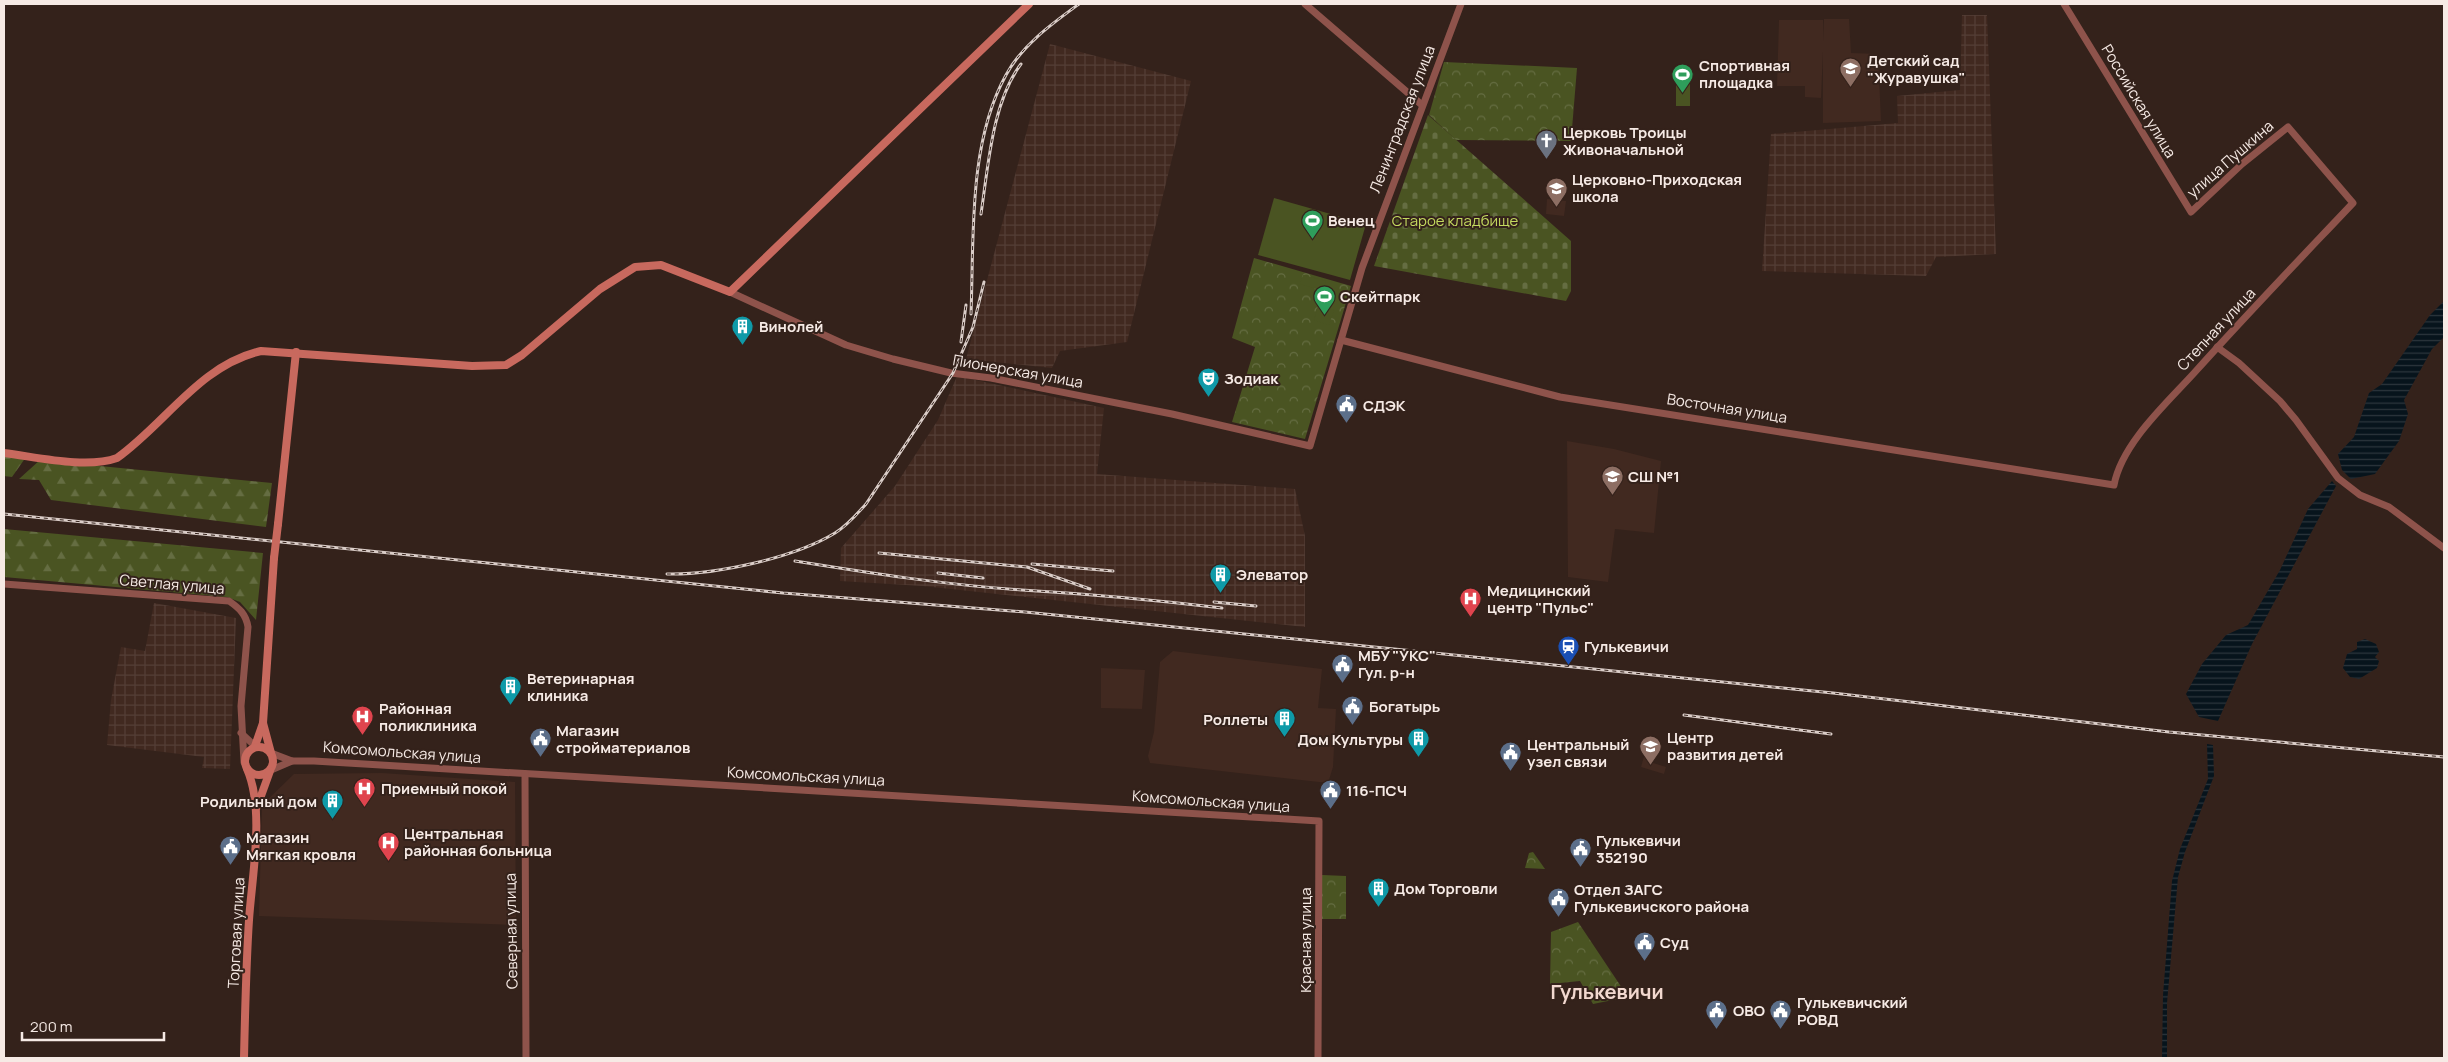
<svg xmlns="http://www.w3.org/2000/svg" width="2448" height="1062" font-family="Manrope,sans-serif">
	<defs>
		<pattern id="industrial-grid" width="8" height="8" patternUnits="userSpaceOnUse" patternTransform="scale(1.25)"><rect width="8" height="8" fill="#412920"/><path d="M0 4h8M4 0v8" fill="none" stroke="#543e36"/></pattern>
		<pattern id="forest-firs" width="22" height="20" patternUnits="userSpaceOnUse" patternTransform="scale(1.25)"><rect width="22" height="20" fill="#4a5422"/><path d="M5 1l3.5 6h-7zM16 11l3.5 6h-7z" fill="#656d42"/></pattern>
		<pattern id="cemetery-stones" width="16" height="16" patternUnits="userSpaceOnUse" patternTransform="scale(1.25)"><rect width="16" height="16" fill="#4a5422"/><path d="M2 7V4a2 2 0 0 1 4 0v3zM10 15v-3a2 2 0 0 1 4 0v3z" fill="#656d42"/></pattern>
		<pattern id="park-crowns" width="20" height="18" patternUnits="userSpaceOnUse" patternTransform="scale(1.25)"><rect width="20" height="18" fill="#4a5422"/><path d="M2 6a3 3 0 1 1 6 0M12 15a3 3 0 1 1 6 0" fill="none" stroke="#656d42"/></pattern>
		<pattern id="water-rules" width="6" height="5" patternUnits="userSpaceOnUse" patternTransform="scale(1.25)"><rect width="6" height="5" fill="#07141c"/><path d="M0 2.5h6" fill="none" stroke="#2c363d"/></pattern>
	</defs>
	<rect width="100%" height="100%" fill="#34221b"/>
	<g fill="#412920">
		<polygon points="1824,19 1849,19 1851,53 1878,54 1881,121 1823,123 1823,51 1821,98 1805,97 1805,86 1777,86 1779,20 1823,20 1823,41"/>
		<polygon points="1547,199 1566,201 1564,216 1546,214"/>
		<polygon points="1567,441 1614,449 1661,461 1654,533 1615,529 1608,582 1568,577"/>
		<polygon points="1173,651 1322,669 1318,708 1336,709 1333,767 1328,783 1150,763 1148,756 1154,732 1160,662"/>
		<polygon points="1101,668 1145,670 1142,709 1101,708"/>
		<polygon points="1645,753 1655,756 1653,763 1666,767 1664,774 1641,767"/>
		<polygon points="382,773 515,782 516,925 259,916 262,805 294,774"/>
	</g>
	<g fill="url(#industrial-grid)">
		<polygon points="1962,15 1987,15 1996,254 1936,257 1926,276 1762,271 1771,134 1898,123 1897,96 1960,90"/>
		<polygon points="1050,44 1191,81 1127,342 1060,351 1052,368 966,359"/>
		<polygon points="957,376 1104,408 1097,474 1295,489 1305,536 1305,627 923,586 840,581 841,548 895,486 938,420"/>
		<polygon points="154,603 236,618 230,769 202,768 204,757 107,745 111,700 121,647 145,651"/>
	</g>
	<g fill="url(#forest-firs)">
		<polygon points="4,455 26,457 12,477 4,476"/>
		<polygon points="40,460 272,483 266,527 51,500 39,480 19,479"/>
		<polygon points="4,529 263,553 256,620 240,602 227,597 4,577"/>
	</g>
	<polygon fill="url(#cemetery-stones)" points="1428,115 1571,241 1571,291 1566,301 1374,266"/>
	<g fill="url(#park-crowns)">
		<polygon points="1444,62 1577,68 1571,141 1456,140 1429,115"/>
		<polygon points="1254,258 1351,286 1305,439 1232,422 1255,347 1232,338"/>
		<polygon points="1533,852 1545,869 1525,868 1529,853"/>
		<polygon points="1322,875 1346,876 1346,919 1321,919"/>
		<polygon points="1578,922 1628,997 1593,1004 1580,981 1550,984 1551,932"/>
	</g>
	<g fill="#4a5422">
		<rect x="1676" y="80" width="14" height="26"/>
		<polygon points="1274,198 1366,224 1350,280 1258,255"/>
		<polygon points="1303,275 1326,281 1323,291 1300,284"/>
		<polygon points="1318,305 1334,310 1329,325 1314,320"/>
	</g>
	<g fill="url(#water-rules)">
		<polygon points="2444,301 2444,337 2432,349 2404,400 2408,414 2399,441 2375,474 2351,479 2342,470 2338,454 2354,437 2369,393 2382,384 2430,315"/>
		<polygon points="2332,481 2336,486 2252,644 2218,721 2199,717 2186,694 2202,664 2226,635 2248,625 2280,570 2308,509"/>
		<polygon points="2365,639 2376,644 2379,652 2375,657 2379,661 2377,668 2359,679 2350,677 2343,668 2347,654 2357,649 2357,642"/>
		<polygon points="2207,744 2213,745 2214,776 2185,852 2178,877 2167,1003 2167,1058 2162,1058 2163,995 2172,881 2180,849 2208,779"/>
	</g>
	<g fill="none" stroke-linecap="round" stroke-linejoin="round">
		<g stroke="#8e534b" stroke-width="7">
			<polyline points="1305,4 1422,105"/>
			<polyline points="730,292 846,345 893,359 951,373 991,378 1172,414 1310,446 1362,268 1461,4"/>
			<path d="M1341,340L1560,397L2114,485C2122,443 2167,403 2195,372C2246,315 2300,259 2353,203L2288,127L2242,164L2191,212L2064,4"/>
			<polyline points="2217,347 2239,363 2280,401 2296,420 2338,478 2360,495 2389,507 2444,548"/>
			<path d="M4,584L229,601C239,608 246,614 248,627L241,706L244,762"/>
			<polyline points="241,733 255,746"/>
			<polyline points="271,753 292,761"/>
			<polyline points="271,770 292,761 314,761 1319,821 1318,1058"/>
			<polyline points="525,774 526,1058"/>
		</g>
		<g stroke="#c8695e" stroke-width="8">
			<path d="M4,453C37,457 86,469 117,458C166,423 200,365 261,351L472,366L506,365L522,355L600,289L635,267L661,265L730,292L1029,4"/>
			<polyline points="278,524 296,352"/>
			<polyline points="255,746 263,723"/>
			<circle cx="259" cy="761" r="14"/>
			<polyline points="271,753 263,723 274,558"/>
			<polyline points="257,807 270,771"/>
			<path d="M244,1058C245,1012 246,966 249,920C252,875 265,810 247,769"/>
		</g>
		<defs>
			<g id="rail">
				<path d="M981,214C988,168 992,102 1021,64"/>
				<path d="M971,314C974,238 968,143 1006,75C1022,45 1053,23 1079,4"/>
				<polyline points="961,342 966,305"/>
				<polyline points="4,514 783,593 1025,612 1833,693 2169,732 2444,757"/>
				<polyline points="879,553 1027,567 1090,589"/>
				<path d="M795,561C870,573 946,585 1022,590C1089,594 1155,600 1222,608"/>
				<polyline points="1032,564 1113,571"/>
				<polyline points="938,573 983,578"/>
				<path d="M667,574C715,575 794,558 835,533C848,525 856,515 866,504L953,373L973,327L984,282"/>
				<polyline points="1214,602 1256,606"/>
				<polyline points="1684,715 1831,734"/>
			</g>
		</defs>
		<use href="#rail" stroke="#dacdc8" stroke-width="3"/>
		<use href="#rail" stroke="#34221b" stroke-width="1" stroke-dasharray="4" stroke-linecap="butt"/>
		<polyline stroke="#c8695e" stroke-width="8" points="274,558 278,524"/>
	</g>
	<defs>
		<symbol id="school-pin" viewBox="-11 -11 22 30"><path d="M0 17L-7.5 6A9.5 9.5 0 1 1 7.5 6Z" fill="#8d6e63" stroke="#34221b"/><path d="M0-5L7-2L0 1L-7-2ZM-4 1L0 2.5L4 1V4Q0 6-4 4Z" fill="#fff"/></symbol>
		<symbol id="stadium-pin" viewBox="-11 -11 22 30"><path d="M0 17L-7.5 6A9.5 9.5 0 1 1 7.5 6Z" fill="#2e9e5b" stroke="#34221b"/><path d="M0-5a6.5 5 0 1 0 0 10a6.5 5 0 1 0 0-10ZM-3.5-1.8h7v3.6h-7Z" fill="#fff"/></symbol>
		<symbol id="church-pin" viewBox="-11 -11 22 30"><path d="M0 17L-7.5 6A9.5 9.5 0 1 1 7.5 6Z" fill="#6b7280" stroke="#34221b"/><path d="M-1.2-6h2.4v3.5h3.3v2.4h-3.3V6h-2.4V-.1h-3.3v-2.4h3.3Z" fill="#fff"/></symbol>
		<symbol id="building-pin" viewBox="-11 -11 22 30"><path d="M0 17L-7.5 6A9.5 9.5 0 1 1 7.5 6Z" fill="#0f9aa8" stroke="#34221b"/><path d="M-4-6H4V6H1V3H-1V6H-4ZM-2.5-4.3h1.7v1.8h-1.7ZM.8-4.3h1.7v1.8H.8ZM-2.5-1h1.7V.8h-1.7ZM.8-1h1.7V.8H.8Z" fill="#fff"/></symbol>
		<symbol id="theatre-pin" viewBox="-11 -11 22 30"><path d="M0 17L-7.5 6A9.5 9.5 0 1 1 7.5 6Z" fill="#0f9aa8" stroke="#34221b"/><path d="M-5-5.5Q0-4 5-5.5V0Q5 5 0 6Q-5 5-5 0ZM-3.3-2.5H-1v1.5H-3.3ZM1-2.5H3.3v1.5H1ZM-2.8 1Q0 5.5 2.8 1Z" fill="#fff"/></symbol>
		<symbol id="civic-pin" viewBox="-11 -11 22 30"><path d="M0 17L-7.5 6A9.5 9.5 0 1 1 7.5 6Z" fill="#5c6f8a" stroke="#34221b"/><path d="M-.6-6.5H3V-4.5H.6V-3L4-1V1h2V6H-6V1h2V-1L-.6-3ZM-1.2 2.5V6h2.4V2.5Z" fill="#fff"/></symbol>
		<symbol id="hospital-pin" viewBox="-11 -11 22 30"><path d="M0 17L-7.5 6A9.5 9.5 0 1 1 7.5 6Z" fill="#e0444e" stroke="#34221b"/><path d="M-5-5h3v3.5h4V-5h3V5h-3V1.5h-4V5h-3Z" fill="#fff"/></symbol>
		<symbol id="station-pin" viewBox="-11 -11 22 30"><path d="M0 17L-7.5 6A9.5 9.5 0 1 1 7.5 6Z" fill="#1a4fb4" stroke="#34221b"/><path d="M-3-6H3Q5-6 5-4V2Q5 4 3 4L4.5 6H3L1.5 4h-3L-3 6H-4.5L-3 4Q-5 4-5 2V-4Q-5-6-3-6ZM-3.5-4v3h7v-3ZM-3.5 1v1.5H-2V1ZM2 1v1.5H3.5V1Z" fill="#fff"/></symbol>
		<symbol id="university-pin" viewBox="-11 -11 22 30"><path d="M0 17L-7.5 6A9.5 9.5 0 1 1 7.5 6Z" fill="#8d6e63" stroke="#34221b"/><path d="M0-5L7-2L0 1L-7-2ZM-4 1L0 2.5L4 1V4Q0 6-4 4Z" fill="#fff"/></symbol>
	</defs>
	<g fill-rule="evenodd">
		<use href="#school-pin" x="1838" y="56" width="25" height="34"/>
		<use href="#stadium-pin" x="1670" y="62" width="25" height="34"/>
		<use href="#church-pin" x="1534" y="128" width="25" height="34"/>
		<use href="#school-pin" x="1544" y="176" width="25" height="34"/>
		<use href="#stadium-pin" x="1300" y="208" width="25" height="34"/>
		<use href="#stadium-pin" x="1312" y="284" width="25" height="34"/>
		<use href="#building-pin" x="730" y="314" width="25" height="34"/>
		<use href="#theatre-pin" x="1196" y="366" width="25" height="34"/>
		<use href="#civic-pin" x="1334" y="392" width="25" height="34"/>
		<use href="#school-pin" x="1600" y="464" width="25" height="34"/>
		<use href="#building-pin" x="1208" y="562" width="25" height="34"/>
		<use href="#hospital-pin" x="1458" y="586" width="25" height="34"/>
		<use href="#station-pin" x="1556" y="634" width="25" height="34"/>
		<use href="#civic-pin" x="1330" y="652" width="25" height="34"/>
		<use href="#building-pin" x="498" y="674" width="25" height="34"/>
		<use href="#civic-pin" x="1340" y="694" width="25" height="34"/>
		<use href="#hospital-pin" x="350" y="704" width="25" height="34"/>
		<use href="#building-pin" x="1272" y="706" width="25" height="34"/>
		<use href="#civic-pin" x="528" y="726" width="25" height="34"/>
		<use href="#building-pin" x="1406" y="726" width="25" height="34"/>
		<use href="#university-pin" x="1638" y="734" width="25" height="34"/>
		<use href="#civic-pin" x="1498" y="740" width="25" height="34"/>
		<use href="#hospital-pin" x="352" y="776" width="25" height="34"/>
		<use href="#civic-pin" x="1318" y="778" width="25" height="34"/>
		<use href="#building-pin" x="320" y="788" width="25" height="34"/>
		<use href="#hospital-pin" x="376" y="830" width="25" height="34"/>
		<use href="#civic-pin" x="218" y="834" width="25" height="34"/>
		<use href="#civic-pin" x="1568" y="836" width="25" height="34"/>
		<use href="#building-pin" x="1366" y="876" width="25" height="34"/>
		<use href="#civic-pin" x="1546" y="886" width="25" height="34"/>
		<use href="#civic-pin" x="1632" y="930" width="25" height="34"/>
		<use href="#civic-pin" x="1704" y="998" width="25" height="34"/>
		<use href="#civic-pin" x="1768" y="998" width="25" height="34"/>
	</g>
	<g text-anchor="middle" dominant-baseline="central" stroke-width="4" stroke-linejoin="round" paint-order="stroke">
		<g font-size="15" font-weight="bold" fill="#f6eae5" stroke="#34221b" text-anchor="start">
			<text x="1867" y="60">Детский сад<tspan x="1867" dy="17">"Журавушка"</tspan></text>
			<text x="1699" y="65">Спортивная<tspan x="1699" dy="17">площадка</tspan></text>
			<text x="1563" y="132">Церковь Троицы<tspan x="1563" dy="17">Живоначальной</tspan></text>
			<text x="1572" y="179">Церковно-Приходская<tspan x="1572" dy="17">школа</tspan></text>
			<text x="1328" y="220">Венец</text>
			<text x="1340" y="296">Скейтпарк</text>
			<text x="759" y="326">Винолей</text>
			<text x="1224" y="378">Зодиак</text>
			<text x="1363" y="405">СДЭК</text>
			<text x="1628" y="476">СШ №1</text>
			<text x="1236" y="574">Элеватор</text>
			<text x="1487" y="590">Медицинский<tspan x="1487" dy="17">центр "Пульс"</tspan></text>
			<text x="1584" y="646">Гулькевичи</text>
			<text x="1358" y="655">МБУ "УКС"<tspan x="1358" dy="17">Гул. р-н</tspan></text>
			<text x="527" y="678">Ветеринарная<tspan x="527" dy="17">клиника</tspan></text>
			<text x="1369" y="706">Богатырь</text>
			<text x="379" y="708">Районная<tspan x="379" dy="17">поликлиника</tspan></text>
			<text x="1268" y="719" text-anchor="end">Роллеты</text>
			<text x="556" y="730">Магазин<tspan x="556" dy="17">стройматериалов</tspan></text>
			<text x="1667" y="737">Центр<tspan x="1667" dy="17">развития детей</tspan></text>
			<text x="1403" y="739" text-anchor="end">Дом Культуры</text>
			<text x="1527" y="744">Центральный<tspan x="1527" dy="17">узел связи</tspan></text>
			<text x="381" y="788">Приемный покой</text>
			<text x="1346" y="790">116-ПСЧ</text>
			<text x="317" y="801" text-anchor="end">Родильный дом</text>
			<text x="404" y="833">Центральная<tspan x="404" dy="17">районная больница</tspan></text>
			<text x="246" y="837">Магазин<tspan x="246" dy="17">Мягкая кровля</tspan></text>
			<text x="1596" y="840">Гулькевичи<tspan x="1596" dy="17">352190</tspan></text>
			<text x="1394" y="888">Дом Торговли</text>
			<text x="1574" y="889">Отдел ЗАГС<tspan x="1574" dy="17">Гулькевичского района</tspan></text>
			<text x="1660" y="942">Суд</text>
			<text x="1797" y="1002">Гулькевичский<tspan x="1797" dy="17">РОВД</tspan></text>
			<text x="1733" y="1010">ОВО</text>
		</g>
		<g font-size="15" fill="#f6eae5" stroke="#34221b">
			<text transform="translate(2139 101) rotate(59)">Российская улица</text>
			<text transform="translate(1402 119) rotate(-69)">Ленинградская улица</text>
			<text transform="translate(2230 159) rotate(-41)">улица Пушкина</text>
			<text transform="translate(2216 329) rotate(-47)">Степная улица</text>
			<text transform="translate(1018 371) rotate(10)">Пионерская улица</text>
			<text transform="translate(1727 408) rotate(9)">Восточная улица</text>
			<text transform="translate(172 584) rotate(5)">Светлая улица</text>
			<text transform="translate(402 752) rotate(4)">Комсомольская улица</text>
			<text transform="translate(806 776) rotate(3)">Комсомольская улица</text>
			<text transform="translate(1211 801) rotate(4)">Комсомольская улица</text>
			<text transform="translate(511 931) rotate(-91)">Северная улица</text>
			<text transform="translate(236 933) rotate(-87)">Торговая улица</text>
			<text transform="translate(1305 940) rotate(-90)">Красная улица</text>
		</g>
		<g font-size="15" fill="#c3d95f" stroke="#34221b">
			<text x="1455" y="220">Старое кладбище</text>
		</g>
		<g font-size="20" font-weight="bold" fill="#f2d8cf" stroke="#34221b">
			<text x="1607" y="991">Гулькевичи</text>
		</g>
	</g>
	<rect width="2448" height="1062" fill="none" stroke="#f6eae5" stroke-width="10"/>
	<path d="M22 1032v8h142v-8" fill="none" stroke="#f6eae5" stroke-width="2.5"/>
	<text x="30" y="1032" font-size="15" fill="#f6eae5" stroke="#34221b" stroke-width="4" paint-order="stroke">200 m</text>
</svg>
